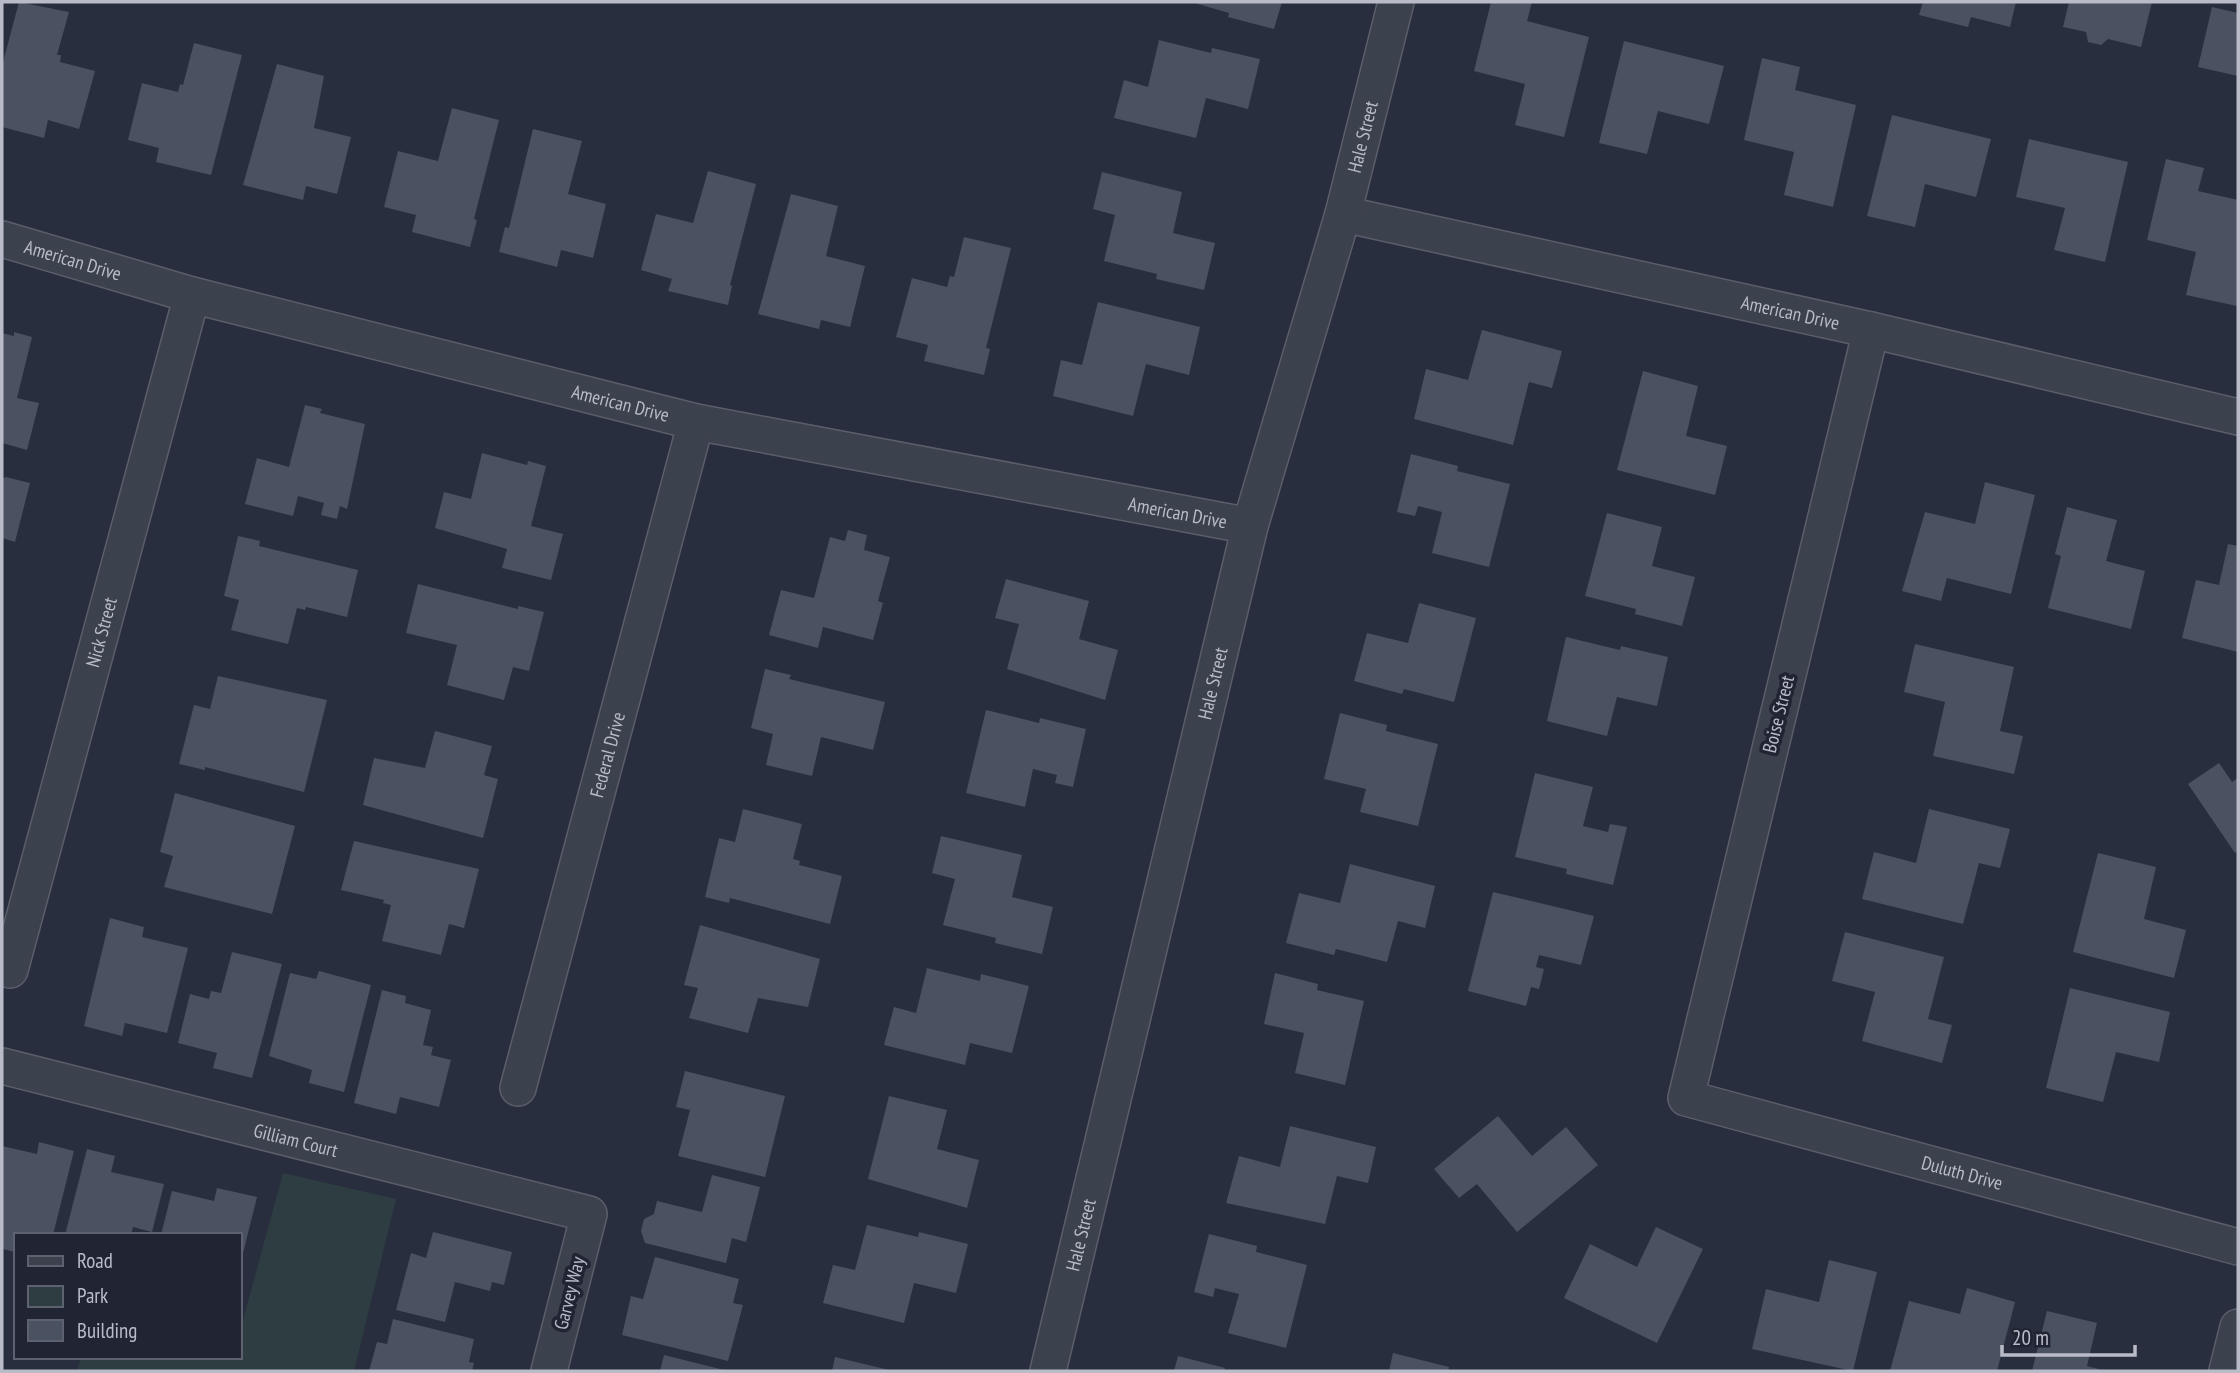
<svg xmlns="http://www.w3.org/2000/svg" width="2240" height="1373" font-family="'PT Sans Narrow',sans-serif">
	<rect width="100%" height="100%" fill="#282e3d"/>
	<polygon fill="#2d3d42" points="283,1173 396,1199 354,1371 77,1371 81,1357 240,1357 240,1331"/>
	<g fill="#4a5161">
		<polygon points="19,2 69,12 57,55 61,55 60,62 95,71 79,129 48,120 44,138 2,127 2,66"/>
		<polygon points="1191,2 1282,2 1274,29 1228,17 1229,13"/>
		<polygon points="1491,2 1532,2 1527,21 1589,37 1564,137 1515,125 1525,84 1474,71"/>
		<polygon points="1923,2 2016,2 2010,27 1971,17 1968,27 1919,15"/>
		<polygon points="2069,2 2152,2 2141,47 2108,39 2101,45 2088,42 2086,32 2063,27"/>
		<polygon points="2212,7 2238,13 2238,76 2198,67"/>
		<polygon points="1159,40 1211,53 1212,48 1260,59 1248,109 1206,98 1196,138 1114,118 1124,80 1148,87"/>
		<polygon points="1624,41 1724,66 1709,124 1658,111 1647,154 1599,143"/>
		<polygon points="194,43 242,55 211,175 156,162 159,148 128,140 142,83 178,92 180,84 183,85"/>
		<polygon points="1762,58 1800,67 1795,90 1856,105 1833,207 1784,195 1794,152 1744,140"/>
		<polygon points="277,64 324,76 314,128 351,137 337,194 306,186 303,200 243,185"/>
		<polygon points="452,108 499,120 474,219 477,220 470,247 412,232 416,215 384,207 398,151 438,161"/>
		<polygon points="1892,115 1991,139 1976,197 1925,184 1915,227 1867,216"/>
		<polygon points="533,129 582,141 568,194 606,204 593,258 561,250 557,267 499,252 505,227 509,228"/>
		<polygon points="2029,139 2128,162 2105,262 2054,250 2065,208 2016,197"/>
		<polygon points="2166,159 2204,168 2198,191 2238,200 2237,306 2186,295 2196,252 2147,240"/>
		<polygon points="708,171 756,184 730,285 732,286 728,305 668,291 672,279 641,270 656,214 693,223"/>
		<polygon points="1102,172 1182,192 1173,233 1215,243 1204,290 1156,279 1157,274 1104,261 1115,215 1093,209"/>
		<polygon points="791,194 838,206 826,256 865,266 850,327 821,320 819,329 758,314"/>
		<polygon points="964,237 1011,248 986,348 990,349 984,375 924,361 928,345 896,337 912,278 947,287 950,276 954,277"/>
		<polygon points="1098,302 1200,327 1189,375 1146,364 1133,416 1053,396 1061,360 1082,365"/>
		<polygon points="1482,330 1562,351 1552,388 1529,382 1513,445 1414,419 1426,369 1468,380"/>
		<polygon points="14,332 32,337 17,398 39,403 27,450 2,443 2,333 14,336"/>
		<polygon points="1643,371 1698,386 1686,436 1727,446 1715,495 1617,470"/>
		<polygon points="305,405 322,409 320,413 365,424 347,509 340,506 337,519 321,515 324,503 298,496 293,516 245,504 257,458 289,467"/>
		<polygon points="482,453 527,465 528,461 546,466 531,526 563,534 551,580 502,568 507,549 435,528 444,492 471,499"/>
		<polygon points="1411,454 1458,466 1457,471 1510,484 1489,567 1432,553 1442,512 1418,506 1415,516 1397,512"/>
		<polygon points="6,477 30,483 15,542 2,538 2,479"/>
		<polygon points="1985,482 2035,495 2011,594 1947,578 1941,601 1902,591 1925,512 1975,524"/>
		<polygon points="2067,507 2117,520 2106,561 2145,571 2131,629 2048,608 2061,556 2055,554"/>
		<polygon points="1607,513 1662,527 1652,566 1695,577 1682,626 1635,614 1636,609 1585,596"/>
		<polygon points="848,530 867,535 864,550 890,557 878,601 883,603 873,640 823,627 818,648 769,635 781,590 814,598 830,537 845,541"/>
		<polygon points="238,536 260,541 259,546 358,570 347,617 306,607 305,610 297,608 288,644 231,630 239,600 224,596"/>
		<polygon points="2228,544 2238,546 2238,652 2182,638 2196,580 2219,585"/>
		<polygon points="1006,579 1089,601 1079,639 1118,650 1105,700 1007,669 1019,624 995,618"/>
		<polygon points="418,584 518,609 518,606 544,612 529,671 513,667 504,700 447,685 457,645 406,633"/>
		<polygon points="1419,603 1476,618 1454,702 1404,689 1402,694 1354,681 1367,633 1408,643"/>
		<polygon points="1566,637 1620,650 1621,646 1668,657 1657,706 1617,697 1607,736 1547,721"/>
		<polygon points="1915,644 2014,667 2000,731 2023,736 2014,774 1933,756 1945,702 1904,692"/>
		<polygon points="765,669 791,675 789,679 885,702 873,750 821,737 812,776 766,765 773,734 751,728"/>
		<polygon points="218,676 327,700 304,792 205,767 205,770 179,764 194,705 210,709"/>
		<polygon points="986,710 1039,723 1040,718 1086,729 1073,787 1055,783 1057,775 1033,769 1025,807 966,793"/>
		<polygon points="1340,713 1387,725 1386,731 1438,744 1418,826 1360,812 1366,789 1324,779"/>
		<polygon points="435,731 492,746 484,775 498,779 483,838 363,805 374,758 425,768"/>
		<polygon points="2219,763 2232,782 2238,778 2238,851 2235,853 2188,784"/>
		<polygon points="1535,773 1593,787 1583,826 1608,832 1610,824 1627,827 1613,885 1566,874 1567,869 1515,857"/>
		<polygon points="175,793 295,826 272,914 164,887 173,856 160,852"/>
		<polygon points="743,809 802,824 793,859 800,861 799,865 842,876 830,924 730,898 729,903 705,897 719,838 735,842"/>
		<polygon points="1929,809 2010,829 2000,868 1979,863 1963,924 1862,899 1874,852 1916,863"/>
		<polygon points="941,836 1022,855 1012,897 1053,907 1042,954 995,943 996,938 943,925 955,879 932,873"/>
		<polygon points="354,841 479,869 464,928 449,924 441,955 382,941 391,905 383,903 384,900 341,890"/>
		<polygon points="2098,853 2156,867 2144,919 2186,930 2174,978 2073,952"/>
		<polygon points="1350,864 1435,886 1425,928 1398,921 1387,962 1336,949 1334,955 1286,943 1299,893 1340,903"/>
		<polygon points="1493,892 1594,916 1581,965 1539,955 1536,967 1544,969 1539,989 1531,987 1526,1006 1468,991"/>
		<polygon points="110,918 144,927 142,937 188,948 167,1033 125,1023 122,1036 84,1026"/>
		<polygon points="700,925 820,959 808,1007 758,998 748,1033 689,1018 698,988 684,985"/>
		<polygon points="1845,932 1944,957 1928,1019 1952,1025 1942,1063 1862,1041 1875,992 1832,981"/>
		<polygon points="232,952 282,964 252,1078 213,1068 217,1053 178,1043 190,994 209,999 211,991 221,993"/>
		<polygon points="927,968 980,981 981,974 1029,986 1012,1053 970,1043 965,1065 884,1045 894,1007 916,1013"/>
		<polygon points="319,971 371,985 344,1092 309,1083 312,1070 269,1056 290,973 316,979"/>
		<polygon points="1275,973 1318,984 1317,990 1364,1001 1345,1085 1295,1073 1304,1033 1264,1024"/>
		<polygon points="2070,988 2170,1012 2159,1062 2116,1052 2103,1102 2046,1088"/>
		<polygon points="382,990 406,996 405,1003 431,1010 423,1045 433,1047 431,1055 451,1060 439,1107 400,1097 396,1114 354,1103"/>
		<polygon points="685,1071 785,1096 765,1177 678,1156 690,1110 676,1107"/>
		<polygon points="889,1096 947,1110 937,1149 979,1160 967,1208 868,1179"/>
		<polygon points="1498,1116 1532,1156 1566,1127 1598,1165 1517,1232 1477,1184 1459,1198 1434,1169"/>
		<polygon points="1290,1126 1376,1147 1368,1183 1337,1176 1325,1224 1226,1203 1239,1156 1280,1167"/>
		<polygon points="39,1142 74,1151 53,1235 16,1235 16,1252 2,1249 2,1146 37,1154"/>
		<polygon points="87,1149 115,1156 111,1172 164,1184 152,1232 133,1227 131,1235 120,1232 119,1235 65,1235"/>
		<polygon points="712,1175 760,1187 746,1242 732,1238 726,1263 645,1243 641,1231 644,1219 654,1214 657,1201 702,1212"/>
		<polygon points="217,1188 257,1197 241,1261 240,1235 161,1235 172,1191 214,1201"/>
		<polygon points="867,1225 918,1237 919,1232 968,1244 956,1293 914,1283 904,1323 823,1303 833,1265 855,1270"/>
		<polygon points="1656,1227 1703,1249 1657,1343 1564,1298 1590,1244 1637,1267"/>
		<polygon points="433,1232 512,1252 504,1285 492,1282 490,1291 455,1282 445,1322 396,1310 411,1253 426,1258"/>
		<polygon points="1209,1234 1257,1246 1256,1252 1307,1265 1286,1348 1228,1333 1239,1294 1215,1288 1213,1297 1194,1292"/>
		<polygon points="655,1257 739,1279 733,1303 743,1305 728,1361 622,1335 631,1296 643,1299"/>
		<polygon points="1829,1260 1877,1272 1853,1371 1752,1349 1766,1289 1819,1302"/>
		<polygon points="1967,1288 2015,1302 1997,1371 1890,1371 1909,1301 1960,1314"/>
		<polygon points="2047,1311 2097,1323 2087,1366 2106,1371 2032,1371"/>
		<polygon points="393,1319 474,1339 469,1362 474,1363 472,1371 369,1371 377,1342 387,1344"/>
		<polygon points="1393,1353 1449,1367 1448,1371 1389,1371"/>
		<polygon points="664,1355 724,1370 724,1371 660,1371"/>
		<polygon points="1178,1356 1225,1368 1224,1371 1174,1371"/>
		<polygon points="835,1357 889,1370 888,1371 832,1371"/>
	</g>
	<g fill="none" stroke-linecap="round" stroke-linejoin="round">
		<defs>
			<g id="street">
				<path id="s1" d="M1343,214L1871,330L2238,417"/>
				<path id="s2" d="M2,239L192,295L696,422L1250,526"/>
				<path id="s3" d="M1871,330L1686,1098L2238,1247"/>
				<path id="s4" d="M10,970L192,295"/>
				<path id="s5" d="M2,1066L589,1214L549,1371"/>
				<path id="s6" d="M518,1088L696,422"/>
				<path id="s7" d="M1048,1371L1250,526L1343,214L1396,2"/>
				<polyline points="2227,1371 2238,1327"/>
			</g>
		</defs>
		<use href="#street" stroke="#5a5e6b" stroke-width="38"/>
		<use href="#street" stroke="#3c414e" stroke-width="35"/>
	</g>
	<g text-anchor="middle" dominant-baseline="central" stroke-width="7" stroke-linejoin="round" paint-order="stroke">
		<g font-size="19" fill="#b9bcc8" stroke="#212533">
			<text stroke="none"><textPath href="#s7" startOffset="1274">Hale Street</textPath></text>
			<text stroke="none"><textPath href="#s2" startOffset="74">American Drive</textPath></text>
			<text stroke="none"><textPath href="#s1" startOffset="458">American Drive</textPath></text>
			<text stroke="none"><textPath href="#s2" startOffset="640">American Drive</textPath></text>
			<text stroke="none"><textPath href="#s2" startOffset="1208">American Drive</textPath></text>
			<text stroke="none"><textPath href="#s4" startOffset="350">Nick Street</textPath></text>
			<text stroke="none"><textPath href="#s7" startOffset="707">Hale Street</textPath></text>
			<text transform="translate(1778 714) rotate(-76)">Boise Street</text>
			<text stroke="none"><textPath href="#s6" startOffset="345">Federal Drive</textPath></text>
			<text stroke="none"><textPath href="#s5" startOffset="303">Gilliam Court</textPath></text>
			<text stroke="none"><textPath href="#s3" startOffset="1076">Duluth Drive</textPath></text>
			<text stroke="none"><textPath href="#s7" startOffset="140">Hale Street</textPath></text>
			<text transform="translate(569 1293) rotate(-76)">Garvey Way</text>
		</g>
	</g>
	<rect width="2240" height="1373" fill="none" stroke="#b9bcc8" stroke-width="7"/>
	<rect x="14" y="1233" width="228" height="126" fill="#212533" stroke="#5e616f" stroke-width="2"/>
	<rect x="28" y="1256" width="35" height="10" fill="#3c414e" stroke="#5e616f" stroke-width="2"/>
	<text x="77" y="1268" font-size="21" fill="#b9bcc8">Road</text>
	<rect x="28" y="1286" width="35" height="21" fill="#2d3d42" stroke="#5e616f" stroke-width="2"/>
	<text x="77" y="1303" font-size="21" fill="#b9bcc8">Park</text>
	<rect x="28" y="1320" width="35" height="21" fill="#4a5161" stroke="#5e616f" stroke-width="2"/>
	<text x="77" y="1338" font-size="21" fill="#b9bcc8">Building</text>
	<path d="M2002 1345v10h133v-10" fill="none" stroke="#b9bcc8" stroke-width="3.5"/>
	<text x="2012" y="1345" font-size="21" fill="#b9bcc8" stroke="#212533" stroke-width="5" paint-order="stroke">20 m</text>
</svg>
